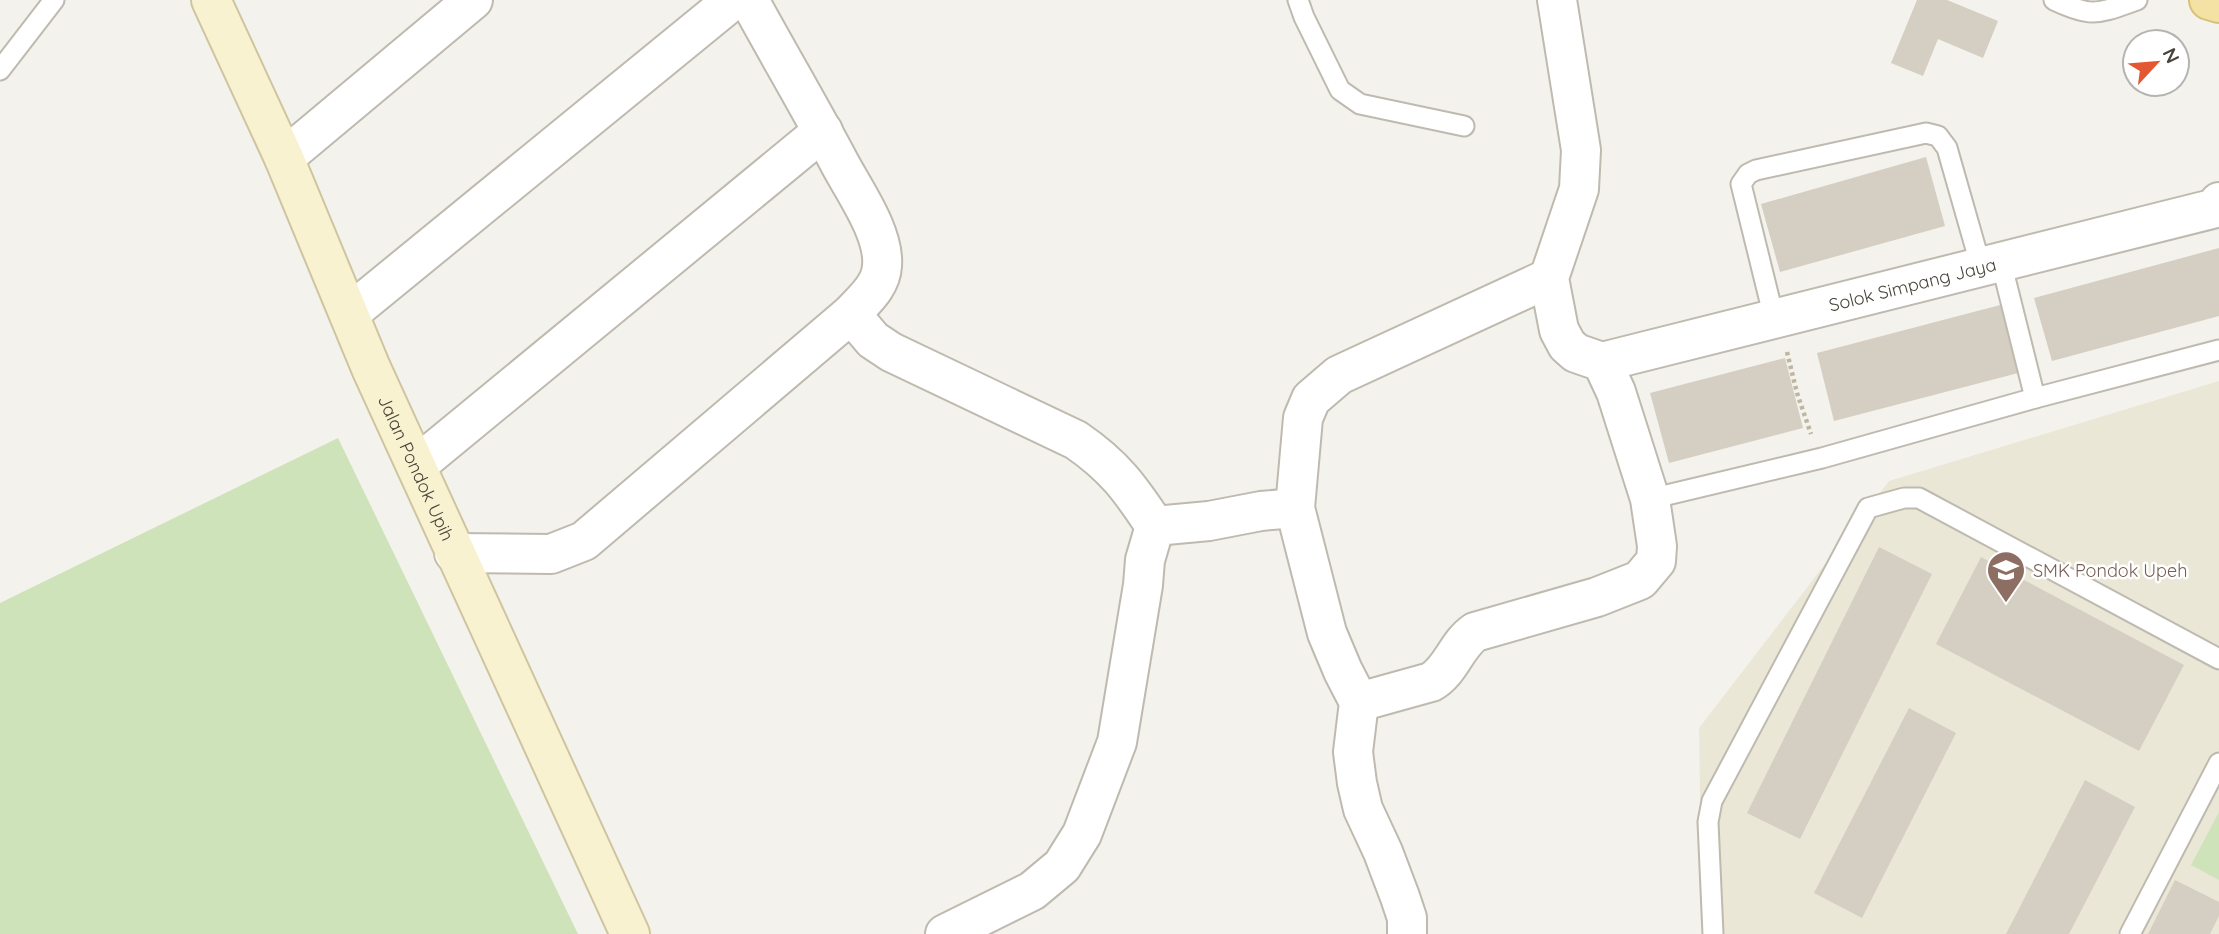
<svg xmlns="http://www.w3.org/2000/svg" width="2219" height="934" font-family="Quicksand,sans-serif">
	<rect width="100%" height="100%" fill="#f4f2ec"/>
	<polygon fill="#ebe7d7" points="2219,381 2219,934 1702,934 1699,728 1889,481"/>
	<g fill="#cee3b9">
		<polygon points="338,438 578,934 0,934 0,603"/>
		<polygon points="2219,812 2219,880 2191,865"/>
	</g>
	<g fill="#d5cec2">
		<polygon points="1917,0 1947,0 1998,21 1983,58 1938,39 1923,76 1891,63"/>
		<polygon points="1926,157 1945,226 1780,272 1761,204"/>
		<polygon points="2219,248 2219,316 2052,361 2034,298"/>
		<polygon points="2004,304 2022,372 1834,421 1817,353"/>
		<polygon points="1785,358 1803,428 1669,463 1650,393"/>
		<polygon points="1879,547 1932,574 1800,839 1747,813"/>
		<polygon points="1981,557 2184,665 2139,751 1936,644"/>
		<polygon points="1909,708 1956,733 1862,918 1814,893"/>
		<polygon points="2085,780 2135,807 2069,934 2006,934"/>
		<polygon points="2175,880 2219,902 2219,916 2210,934 2148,934"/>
	</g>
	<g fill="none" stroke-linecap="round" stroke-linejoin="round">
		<defs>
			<g id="service">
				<polyline points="1298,0 1304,17 1340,90 1360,104 1464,126"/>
				<path d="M2054,0C2093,18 2097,14 2137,0"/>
				<polyline points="0,70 54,0"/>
				<polyline points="2001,262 2035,398"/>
				<polyline points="1774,318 1741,184 1748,174 1756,170 1926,133 1938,136 1947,148 1981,267"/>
				<polyline points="1650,499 1822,458 2035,398 2219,350"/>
				<polyline points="1713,934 1708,822 1712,801 1868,508 1904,498 1919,498 2219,659"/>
				<polyline points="2130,934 2219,763"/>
			</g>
			<g id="minor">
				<polyline points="284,158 473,0"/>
				<polyline points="350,313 733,0"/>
				<path d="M851,314L873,340L891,352L1076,440C1114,466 1130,488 1155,526"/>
				<path id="s1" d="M1602,362L2216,208L2219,202"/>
				<polyline points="416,466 823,131"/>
				<path d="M454,553L551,554L584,541L851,314C864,300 881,286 882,266C885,234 855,192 840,164C811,109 779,55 749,0"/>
				<path d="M1359,702L1431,682C1451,671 1456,645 1475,632L1597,597L1640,580L1656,561L1657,546L1650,499L1616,392L1602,362L1576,353L1567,345L1559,330L1549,278L1579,189L1581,150L1557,0"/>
				<polyline points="945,934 1032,891 1062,866 1082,834 1117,742 1143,585 1145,560 1155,526 1209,521 1261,511 1295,508"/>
				<polyline points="1407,934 1407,918 1400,897 1383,852 1363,809 1357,783 1353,752 1359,702 1343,671 1327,633 1295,508 1303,418 1311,399 1339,375 1549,278"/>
			</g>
			<g id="secondary">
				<path id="s2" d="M211,0L284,158L371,368L630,934"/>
			</g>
			<polyline id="primary" points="2209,0 2219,3"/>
		</defs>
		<use href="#service" stroke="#bfbaaf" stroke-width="23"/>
		<use href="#minor" stroke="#bfbaaf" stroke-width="42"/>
		<use href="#secondary" stroke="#cec5a0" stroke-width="42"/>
		<use href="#primary" stroke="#d8c076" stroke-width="42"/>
		<polyline stroke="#bfb6a2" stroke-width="4.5" stroke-dasharray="3.5 3.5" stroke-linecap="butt" points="1787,352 1797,393 1811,434"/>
		<use href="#service" stroke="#fff" stroke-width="19"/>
		<use href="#minor" stroke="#fff" stroke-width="38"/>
		<use href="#secondary" stroke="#f9f2d0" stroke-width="38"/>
		<use href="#primary" stroke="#f4e2a5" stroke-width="38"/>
	</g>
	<defs>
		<symbol id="school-pin" viewBox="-11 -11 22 30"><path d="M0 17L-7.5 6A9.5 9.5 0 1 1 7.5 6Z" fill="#8d6e63" stroke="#fff"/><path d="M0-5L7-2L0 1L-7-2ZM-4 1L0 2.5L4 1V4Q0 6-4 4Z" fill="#fff"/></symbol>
	</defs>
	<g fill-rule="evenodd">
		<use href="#school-pin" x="1984" y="548" width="44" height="60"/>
	</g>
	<g text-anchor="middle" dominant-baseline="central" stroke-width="5" stroke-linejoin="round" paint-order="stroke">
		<g font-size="18" fill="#48433a" stroke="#fff">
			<text stroke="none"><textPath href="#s1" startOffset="320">Solok Simpang Jaya</textPath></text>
			<text stroke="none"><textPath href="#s2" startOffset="511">Jalan Pondok Upih</textPath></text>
		</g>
		<g font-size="18" fill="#785e54" stroke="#fff" text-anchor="start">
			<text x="2033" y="570">SMK Pondok Upeh</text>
		</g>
	</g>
	<g transform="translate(2156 63) rotate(64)"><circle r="33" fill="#ffffff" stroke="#b6b4b0" stroke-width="2"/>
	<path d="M0-5L12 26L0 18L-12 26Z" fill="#e35733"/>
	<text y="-10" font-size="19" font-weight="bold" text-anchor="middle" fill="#48433a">N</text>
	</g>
</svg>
